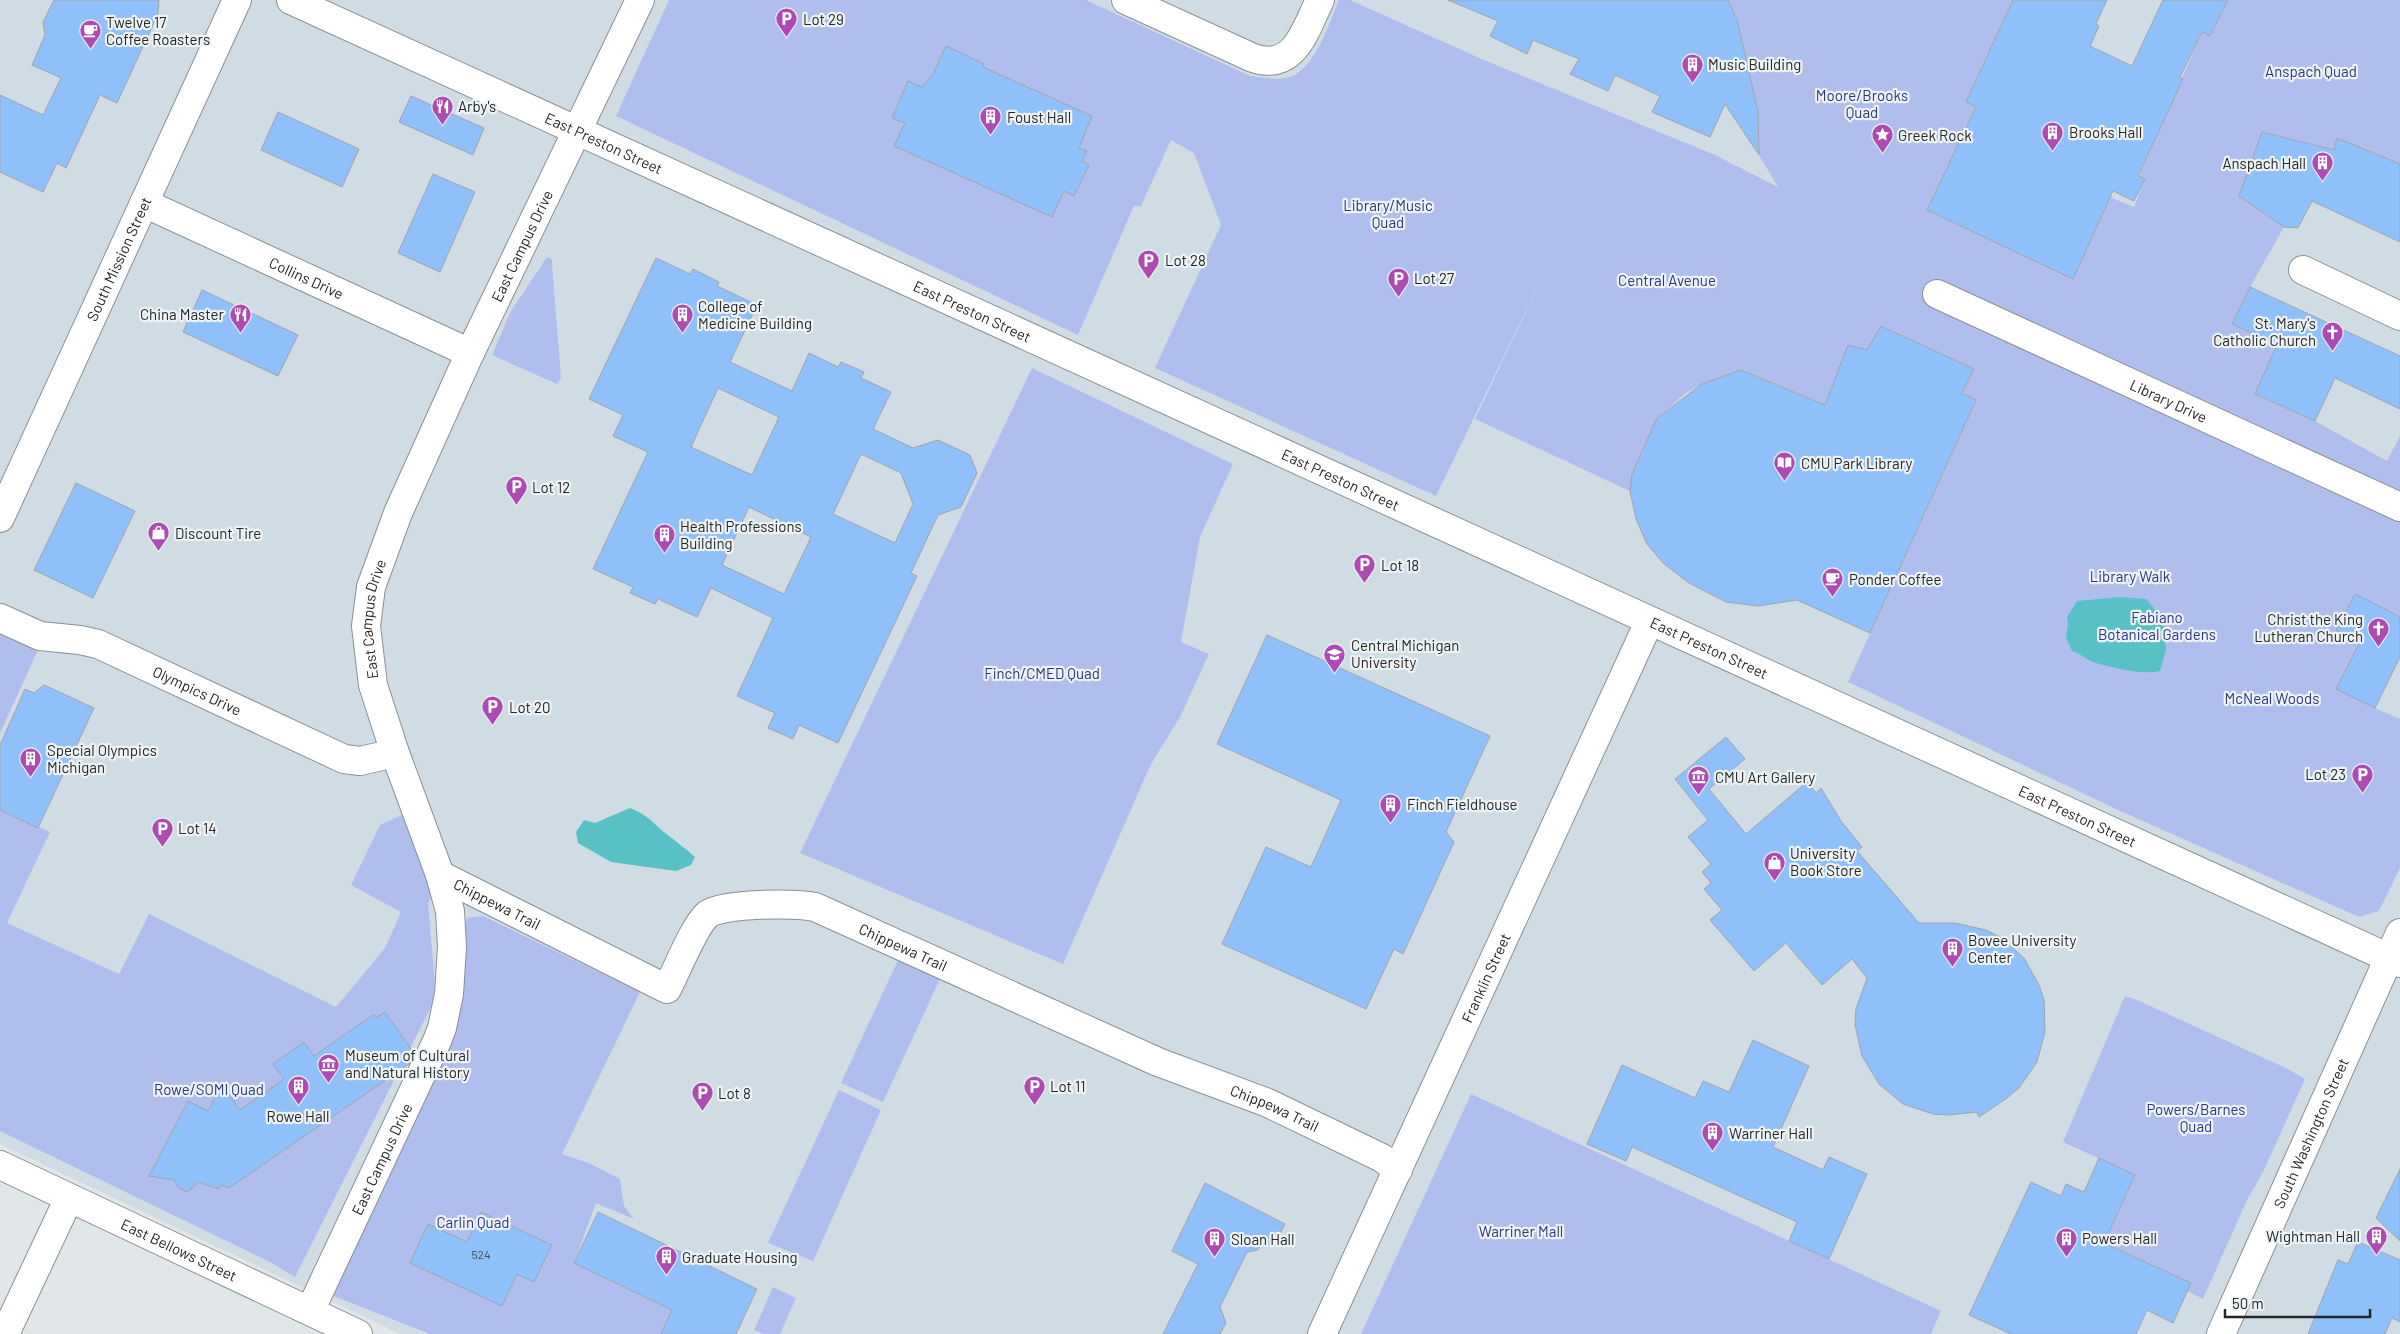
<svg xmlns="http://www.w3.org/2000/svg" width="2400" height="1334" font-family="Barlow,sans-serif">
	<rect width="100%" height="100%" fill="#e1e6e9"/>
	<polygon fill="#d0dce4" points="0,0 2400,0 2400,1334 401,1334 0,1144"/>
	<g fill="#b0beed">
		<path d="M669,0H1086L1250,76C1261,77 1274,80 1285,78C1314,74 1329,23 1339,0H1350L1484,60L1715,155L1778,187L1759,155L1758,111L1737,20L1728,0H2013L1966,102L1976,107L1927,210L2073,278L2110,197L2134,207L2145,179L2139,176L2202,32L2210,36L2226,3L2220,0H2400V164L2337,139L2333,152L2323,147L2262,132L2239,196L2284,227L2250,287L2232,324L2277,345L2256,395L2315,421L2387,461L2400,436V617L2337,630L2360,642L2375,708L2400,719V868L2379,911L2359,917L2116,809L1848,682L1976,400L1962,393L1974,369L1882,326L1867,350L1848,346L1825,405L1742,370L1702,384L1686,393L1657,418L1632,474L1630,491L1475,419L1548,265L1436,496L1155,368L1221,225L1194,153L1171,140L1141,206H1134L1078,335L616,116Z"/>
		<polygon points="547,257 552,259 552,263 561,378 557,384 492,355 511,311"/>
		<polygon points="1032,368 1233,464 1200,537 1181,642 1209,654 1180,717 1151,764 1063,964 800,853"/>
		<polygon points="0,635 38,650 0,733"/>
		<polygon points="0,809 50,832 7,923 119,974 149,914 336,1007 385,948 401,912 351,885 380,825 402,815 435,890 428,903 436,997 295,1277 270,1262 0,1131"/>
		<polygon points="483,916 640,992 562,1154 591,1164 620,1179 624,1206 634,1219 596,1203 574,1263 672,1310 661,1334 430,1334 321,1291 428,1062 467,918"/>
		<polygon points="899,958 941,977 883,1102 841,1083"/>
		<polygon points="2125,996 2137,1000 2286,1068 2305,1079 2263,1172 2248,1198 2203,1299 2187,1291 2191,1283 2104,1243 2135,1175 2063,1142"/>
		<polygon points="839,1090 881,1110 813,1261 768,1243"/>
		<polygon points="1471,1094 1941,1311 1931,1334 1361,1334"/>
		<polygon points="773,1287 796,1298 780,1334 764,1334 754,1330"/>
	</g>
	<g fill="#58c1c5">
		<path d="M2121,597L2146,599L2163,619L2166,650L2160,671C2143,675 2111,668 2093,662C2086,659 2081,654 2072,651L2066,637L2068,624L2067,617L2077,601Z"/>
		<path d="M630,808C650,816 653,824 669,836C678,843 686,849 695,857L691,865L676,871L611,862L578,843L576,832L584,820L595,823Z"/>
	</g>
	<g fill="#90c0f9" stroke="#a1a4a8" fill-rule="evenodd">
		<polygon points="54,0 159,0 158,14 117,103 100,95 66,168 57,163 43,192 0,172 0,95 43,115 61,78 32,65 45,35 43,22"/>
		<polygon points="1448,0 1728,0 1737,20 1758,111 1759,155 1725,104 1710,137 1652,112 1660,96 1615,75 1608,91 1570,74 1579,59 1533,40 1527,54 1490,36 1498,21"/>
		<polygon points="2013,0 2107,0 2096,24 2099,26 2090,46 2132,66 2163,0 2228,0 2210,36 2202,32 2180,77 2183,79 2138,176 2145,179 2134,201 2113,191 2073,279 1927,210 1976,107 1966,102"/>
		<polygon points="946,46 984,64 983,67 1092,116 1079,148 1087,151 1082,161 1089,165 1074,196 1064,191 1052,217 894,146 905,123 892,118 908,81 922,87 933,74"/>
		<polygon points="411,96 484,128 473,155 399,122"/>
		<polygon points="278,112 359,149 342,187 261,150"/>
		<polygon points="2262,132 2334,150 2337,138 2400,164 2400,242 2312,201 2298,228 2284,227 2239,196"/>
		<polygon points="433,174 475,192 440,272 398,253"/>
		<path d="M656,258L690,274L693,269L719,282L717,286L757,305L730,362L792,391L809,353L838,367L841,362L864,372L861,378L891,392L873,429L913,448L938,440L970,455L977,473L961,507L938,515L911,573L917,576L838,743L799,725L793,739L768,728L775,713L737,696L773,618L711,588L697,617L658,599L655,604L630,593L633,587L593,569L648,452L613,436L623,415L589,399ZM718,388L779,417L752,475L691,447ZM861,454L901,473L913,504L895,543L833,514ZM749,507L811,537L784,594L722,565Z"/>
		<polygon points="2250,287 2400,356 2400,409 2335,378 2315,421 2255,394 2277,345 2232,324"/>
		<polygon points="202,290 298,335 278,376 183,332"/>
		<polygon points="1881,326 1974,369 1962,393 1976,400 1870,633 1797,600 1758,606 1726,602 1689,583 1663,563 1647,544 1636,519 1630,491 1632,474 1657,418 1702,384 1741,370 1825,405 1848,345 1867,350"/>
		<polygon points="76,483 135,511 93,598 34,570"/>
		<polygon points="2355,594 2400,617 2400,657 2375,708 2336,689 2360,642 2336,630"/>
		<polygon points="1267,635 1490,736 1446,832 1454,842 1403,954 1394,949 1366,1009 1222,944 1266,847 1311,867 1341,800 1217,744"/>
		<polygon points="44,685 94,708 38,828 0,810 0,745 25,689 34,693"/>
		<polygon points="1726,737 1745,759 1709,789 1746,834 1807,782 1816,793 1821,788 1841,821 1862,847 1857,851 1919,923 1955,923 1986,930 2000,937 2024,958 2039,985 2044,1000 2045,1032 2037,1062 2019,1088 2007,1098 1979,1117 1977,1112 1949,1115 1933,1114 1903,1104 1879,1084 1862,1056 1855,1025 1856,1009 1867,978 1852,959 1822,985 1786,943 1754,971 1710,920 1722,910 1704,889 1711,883 1702,872 1711,864 1688,837 1708,820 1675,779"/>
		<polygon points="385,1012 414,1053 409,1064 229,1188 223,1185 218,1189 199,1182 187,1192 179,1188 174,1180 149,1176 188,1101 208,1111 222,1085 240,1110 284,1079 273,1064 304,1042 314,1056 373,1015 377,1017"/>
		<polygon points="1753,1040 1809,1066 1773,1147 1823,1170 1829,1157 1867,1174 1829,1259 1789,1241 1797,1222 1632,1147 1626,1161 1587,1144 1622,1065 1695,1098 1703,1081 1729,1092"/>
		<polygon points="2099,1158 2135,1175 2104,1243 2191,1283 2173,1323 2147,1310 2136,1334 2011,1334 1969,1315 2031,1182 2061,1196 2066,1184 2084,1192"/>
		<polygon points="2400,1169 2400,1241 2376,1218"/>
		<polygon points="1205,1183 1285,1224 1273,1246 1263,1241 1258,1250 1247,1252 1220,1307 1226,1323 1220,1334 1163,1334 1198,1264 1172,1251"/>
		<polygon points="481,1212 552,1245 534,1282 517,1274 502,1306 410,1263 428,1224 467,1242"/>
		<polygon points="598,1212 757,1289 736,1334 661,1334 672,1310 574,1263"/>
		<polygon points="2358,1242 2400,1260 2400,1322 2392,1318 2385,1334 2308,1334 2338,1260 2348,1264"/>
	</g>
	<g fill="none" stroke-linecap="round" stroke-linejoin="round">
		<defs>
			<g id="minor">
				<path id="s1" d="M291,0L2400,963"/>
				<path d="M1126,0L1253,58C1295,72 1305,30 1320,0"/>
				<path id="s2" d="M144,203L470,353"/>
				<polyline points="2303,270 2400,316"/>
				<path id="s3" d="M1937,294L2400,507"/>
				<path id="s4" d="M0,618L40,636L80,640L98,644L344,759L360,761L395,753"/>
				<path id="s5" d="M440,875L667,989C676,972 695,924 708,914C724,903 795,903 815,907L1158,1062L1268,1103L1382,1158L1398,1170"/>
				<path id="s6" d="M0,1165L358,1334"/>
				<path id="s7" d="M310,1311L437,1041L442,1028L449,994L452,947L450,911L440,875L395,753L373,685L366,626L371,587L398,513L470,353L640,0"/>
				<polyline points="5,1334 69,1198"/>
				<path id="s8" d="M1322,1334L1649,622"/>
				<path id="s9" d="M2221,1334L2400,933"/>
			</g>
			<g id="major">
				<path id="s10" d="M0,518L237,0"/>
			</g>
		</defs>
		<use href="#minor" stroke="#8b8f92" stroke-width="30"/>
		<use href="#major" stroke="#8b8f92" stroke-width="30"/>
		<use href="#minor" stroke="#fff" stroke-width="28"/>
		<use href="#major" stroke="#fff" stroke-width="28"/>
	</g>
	<defs>
		<symbol id="parking-pin" viewBox="-11 -11 22 30"><path d="M0 17L-7.5 6A9.5 9.5 0 1 1 7.5 6Z" fill="#ae4bb2" stroke="#eef3f6"/><path d="M-3.5-5.5H1a3.5 3.5 0 0 1 0 7H-1V5.5H-3.5ZM-1-3.4V-.6H.8a1.4 1.4 0 0 0 0-2.8Z" fill="#fff"/></symbol>
		<symbol id="cafe-pin" viewBox="-11 -11 22 30"><path d="M0 17L-7.5 6A9.5 9.5 0 1 1 7.5 6Z" fill="#ae4bb2" stroke="#eef3f6"/><path d="M-5.5-4.5H6V0H3Q3 3.5 0 3.5H-2.5Q-5.5 3.5-5.5 0ZM3-3.2v2h1.7v-2ZM-6 4.5H4V6H-6Z" fill="#fff"/></symbol>
		<symbol id="building-pin" viewBox="-11 -11 22 30"><path d="M0 17L-7.5 6A9.5 9.5 0 1 1 7.5 6Z" fill="#ae4bb2" stroke="#eef3f6"/><path d="M-4-6H4V6H1V3H-1V6H-4ZM-2.5-4.3h1.7v1.8h-1.7ZM.8-4.3h1.7v1.8H.8ZM-2.5-1h1.7V.8h-1.7ZM.8-1h1.7V.8H.8Z" fill="#fff"/></symbol>
		<symbol id="restaurant-pin" viewBox="-11 -11 22 30"><path d="M0 17L-7.5 6A9.5 9.5 0 1 1 7.5 6Z" fill="#ae4bb2" stroke="#eef3f6"/><path d="M-5-6h1v4h1v-4h1v4h1v-4h1v5L-1.5 .5V6h-2V.5L-5-1ZM5-6V6H3V1.5H1.5Q1.5-4 5-6Z" fill="#fff"/></symbol>
		<symbol id="sight-pin" viewBox="-11 -11 22 30"><path d="M0 17L-7.5 6A9.5 9.5 0 1 1 7.5 6Z" fill="#ae4bb2" stroke="#eef3f6"/><path d="M0-6L1.8-2.2L6-1.7L2.9 1.2L3.7 5.4L0 3.3L-3.7 5.4L-2.9 1.2L-6-1.7L-1.8-2.2Z" fill="#fff"/></symbol>
		<symbol id="church-pin" viewBox="-11 -11 22 30"><path d="M0 17L-7.5 6A9.5 9.5 0 1 1 7.5 6Z" fill="#ae4bb2" stroke="#eef3f6"/><path d="M-1.2-6h2.4v3.5h3.3v2.4h-3.3V6h-2.4V-.1h-3.3v-2.4h3.3Z" fill="#fff"/></symbol>
		<symbol id="library-pin" viewBox="-11 -11 22 30"><path d="M0 17L-7.5 6A9.5 9.5 0 1 1 7.5 6Z" fill="#ae4bb2" stroke="#eef3f6"/><path d="M-6-4Q-3-5.5-.7-3.5V5Q-3 3-6 4ZM6-4Q3-5.5 .7-3.5V5Q3 3 6 4Z" fill="#fff"/></symbol>
		<symbol id="shop-pin" viewBox="-11 -11 22 30"><path d="M0 17L-7.5 6A9.5 9.5 0 1 1 7.5 6Z" fill="#ae4bb2" stroke="#eef3f6"/><path d="M-5-2.5h2.3a2.7 3.5 0 0 1 5.4 0H5L5.5 6h-11ZM-1.5-2.5h3a1.5 2.3 0 0 0-3 0Z" fill="#fff"/></symbol>
		<symbol id="university-pin" viewBox="-11 -11 22 30"><path d="M0 17L-7.5 6A9.5 9.5 0 1 1 7.5 6Z" fill="#ae4bb2" stroke="#eef3f6"/><path d="M0-5L7-2L0 1L-7-2ZM-4 1L0 2.5L4 1V4Q0 6-4 4Z" fill="#fff"/></symbol>
		<symbol id="museum-pin" viewBox="-11 -11 22 30"><path d="M0 17L-7.5 6A9.5 9.5 0 1 1 7.5 6Z" fill="#ae4bb2" stroke="#eef3f6"/><path d="M0-6L6-3V-2H-6V-3ZM-5-1h2V3h-2ZM-1-1h2V3h-2ZM3-1h2V3H3ZM-6 4H6V6H-6Z" fill="#fff"/></symbol>
	</defs>
	<g fill-rule="evenodd">
		<use href="#parking-pin" x="774" y="6" width="25" height="34"/>
		<use href="#cafe-pin" x="78" y="18" width="25" height="34"/>
		<use href="#building-pin" x="1680" y="52" width="25" height="34"/>
		<use href="#restaurant-pin" x="430" y="94" width="25" height="34"/>
		<use href="#building-pin" x="978" y="104" width="25" height="34"/>
		<use href="#building-pin" x="2040" y="120" width="25" height="34"/>
		<use href="#sight-pin" x="1870" y="122" width="25" height="34"/>
		<use href="#building-pin" x="2310" y="150" width="25" height="34"/>
		<use href="#parking-pin" x="1136" y="248" width="25" height="34"/>
		<use href="#parking-pin" x="1386" y="266" width="25" height="34"/>
		<use href="#restaurant-pin" x="228" y="302" width="25" height="34"/>
		<use href="#building-pin" x="670" y="302" width="25" height="34"/>
		<use href="#church-pin" x="2320" y="320" width="25" height="34"/>
		<use href="#library-pin" x="1772" y="450" width="25" height="34"/>
		<use href="#parking-pin" x="504" y="474" width="25" height="34"/>
		<use href="#shop-pin" x="146" y="520" width="25" height="34"/>
		<use href="#building-pin" x="652" y="522" width="25" height="34"/>
		<use href="#parking-pin" x="1352" y="552" width="25" height="34"/>
		<use href="#cafe-pin" x="1820" y="566" width="25" height="34"/>
		<use href="#church-pin" x="2366" y="616" width="25" height="34"/>
		<use href="#university-pin" x="1322" y="642" width="25" height="34"/>
		<use href="#parking-pin" x="480" y="694" width="25" height="34"/>
		<use href="#building-pin" x="18" y="746" width="25" height="34"/>
		<use href="#parking-pin" x="2350" y="762" width="25" height="34"/>
		<use href="#museum-pin" x="1686" y="764" width="25" height="34"/>
		<use href="#building-pin" x="1378" y="792" width="25" height="34"/>
		<use href="#parking-pin" x="150" y="816" width="25" height="34"/>
		<use href="#shop-pin" x="1762" y="850" width="25" height="34"/>
		<use href="#building-pin" x="1940" y="936" width="25" height="34"/>
		<use href="#museum-pin" x="316" y="1052" width="25" height="34"/>
		<use href="#parking-pin" x="1022" y="1074" width="25" height="34"/>
		<use href="#building-pin" x="286" y="1074" width="25" height="34"/>
		<use href="#parking-pin" x="690" y="1080" width="25" height="34"/>
		<use href="#building-pin" x="1700" y="1120" width="25" height="34"/>
		<use href="#building-pin" x="2364" y="1224" width="25" height="34"/>
		<use href="#building-pin" x="2054" y="1226" width="25" height="34"/>
		<use href="#building-pin" x="1202" y="1226" width="25" height="34"/>
		<use href="#building-pin" x="654" y="1244" width="25" height="34"/>
	</g>
	<g text-anchor="middle" dominant-baseline="central" stroke-width="4.5" stroke-linejoin="round" paint-order="stroke">
		<g font-size="12" fill="#3f4c5c">
			<text x="481" y="1254">524</text>
		</g>
		<g font-size="15" fill="#242627" stroke="#eef3f6" text-anchor="start">
			<text x="803" y="19">Lot 29</text>
			<text x="106" y="22">Twelve 17<tspan x="106" dy="17">Coffee Roasters</tspan></text>
			<text x="1708" y="64">Music Building</text>
			<text x="458" y="106">Arby's</text>
			<text x="1007" y="117">Foust Hall</text>
			<text x="2069" y="132">Brooks Hall</text>
			<text x="1898" y="135">Greek Rock</text>
			<text x="2306" y="163" text-anchor="end">Anspach Hall</text>
			<text x="1165" y="260">Lot 28</text>
			<text x="1414" y="278">Lot 27</text>
			<text x="698" y="306">College of<tspan x="698" dy="17">Medicine Building</tspan></text>
			<text x="224" y="314" text-anchor="end">China Master</text>
			<text x="2316" y="323" text-anchor="end">St. Mary's<tspan x="2316" dy="17">Catholic Church</tspan></text>
			<text x="1801" y="463">CMU Park Library</text>
			<text x="532" y="487">Lot 12</text>
			<text x="680" y="526">Health Professions<tspan x="680" dy="17">Building</tspan></text>
			<text x="175" y="533">Discount Tire</text>
			<text x="1381" y="565">Lot 18</text>
			<text x="1849" y="579">Ponder Coffee</text>
			<text x="2363" y="619" text-anchor="end">Christ the King<tspan x="2363" dy="17">Lutheran Church</tspan></text>
			<text x="1351" y="645">Central Michigan<tspan x="1351" dy="17">University</tspan></text>
			<text x="509" y="707">Lot 20</text>
			<text x="47" y="750">Special Olympics<tspan x="47" dy="17">Michigan</tspan></text>
			<text x="2346" y="774" text-anchor="end">Lot 23</text>
			<text x="1715" y="777">CMU Art Gallery</text>
			<text x="1407" y="804">Finch Fieldhouse</text>
			<text x="178" y="828">Lot 14</text>
			<text x="1790" y="853">University<tspan x="1790" dy="17">Book Store</tspan></text>
			<text x="1968" y="940">Bovee University<tspan x="1968" dy="17">Center</tspan></text>
			<text x="345" y="1055">Museum of Cultural<tspan x="345" dy="17">and Natural History</tspan></text>
			<text x="1050" y="1086">Lot 11</text>
			<text x="718" y="1093">Lot 8</text>
			<text x="298" y="1116" text-anchor="middle">Rowe Hall</text>
			<text x="1729" y="1133">Warriner Hall</text>
			<text x="2360" y="1236" text-anchor="end">Wightman Hall</text>
			<text x="2082" y="1238">Powers Hall</text>
			<text x="1231" y="1239">Sloan Hall</text>
			<text x="682" y="1257">Graduate Housing</text>
		</g>
		<g font-size="15" fill="#293681" stroke="#eef3f6">
			<text x="2311" y="71">Anspach Quad</text>
			<text x="1862" y="95">Moore/Brooks<tspan x="1862" dy="17">Quad</tspan></text>
			<text x="1388" y="205">Library/Music<tspan x="1388" dy="17">Quad</tspan></text>
			<text x="1667" y="280">Central Avenue</text>
			<text x="2130" y="576">Library Walk</text>
			<text x="2157" y="617">Fabiano<tspan x="2157" dy="17">Botanical Gardens</tspan></text>
			<text x="1042" y="673">Finch/CMED Quad</text>
			<text x="2272" y="698">McNeal Woods</text>
			<text x="209" y="1089">Rowe/SOMI Quad</text>
			<text x="2196" y="1109">Powers/Barnes<tspan x="2196" dy="17">Quad</tspan></text>
			<text x="473" y="1222">Carlin Quad</text>
			<text x="1521" y="1231">Warriner Mall</text>
		</g>
		<g font-size="15" fill="#242627" stroke="#eef3f6">
			<text stroke="none"><textPath href="#s1" startOffset="344">East Preston Street</textPath></text>
			<text stroke="none"><textPath href="#s7" startOffset="1141">East Campus Drive</textPath></text>
			<text stroke="none"><textPath href="#s10" startOffset="285">South Mission Street</textPath></text>
			<text stroke="none"><textPath href="#s2" startOffset="179">Collins Drive</textPath></text>
			<text stroke="none"><textPath href="#s1" startOffset="749">East Preston Street</textPath></text>
			<text stroke="none"><textPath href="#s3" startOffset="255">Library Drive</textPath></text>
			<text stroke="none"><textPath href="#s1" startOffset="1154">East Preston Street</textPath></text>
			<text stroke="none"><textPath href="#s7" startOffset="736">East Campus Drive</textPath></text>
			<text stroke="none"><textPath href="#s1" startOffset="1559">East Preston Street</textPath></text>
			<text stroke="none"><textPath href="#s4" startOffset="212">Olympics Drive</textPath></text>
			<text stroke="none"><textPath href="#s1" startOffset="1964">East Preston Street</textPath></text>
			<text stroke="none"><textPath href="#s5" startOffset="64">Chippewa Trail</textPath></text>
			<text stroke="none"><textPath href="#s5" startOffset="545">Chippewa Trail</textPath></text>
			<text stroke="none"><textPath href="#s8" startOffset="392">Franklin Street</textPath></text>
			<text stroke="none"><textPath href="#s5" startOffset="950">Chippewa Trail</textPath></text>
			<text stroke="none"><textPath href="#s9" startOffset="220">South Washington Street</textPath></text>
			<text stroke="none"><textPath href="#s7" startOffset="168">East Campus Drive</textPath></text>
			<text stroke="none"><textPath href="#s6" startOffset="198">East Bellows Street</textPath></text>
		</g>
	</g>
	<path d="M2225 1309v8h145v-8" fill="none" stroke="#242627" stroke-width="2.5"/>
	<text x="2232" y="1309" font-size="15" fill="#242627" stroke="#eef3f6" stroke-width="4" paint-order="stroke">50 m</text>
</svg>
